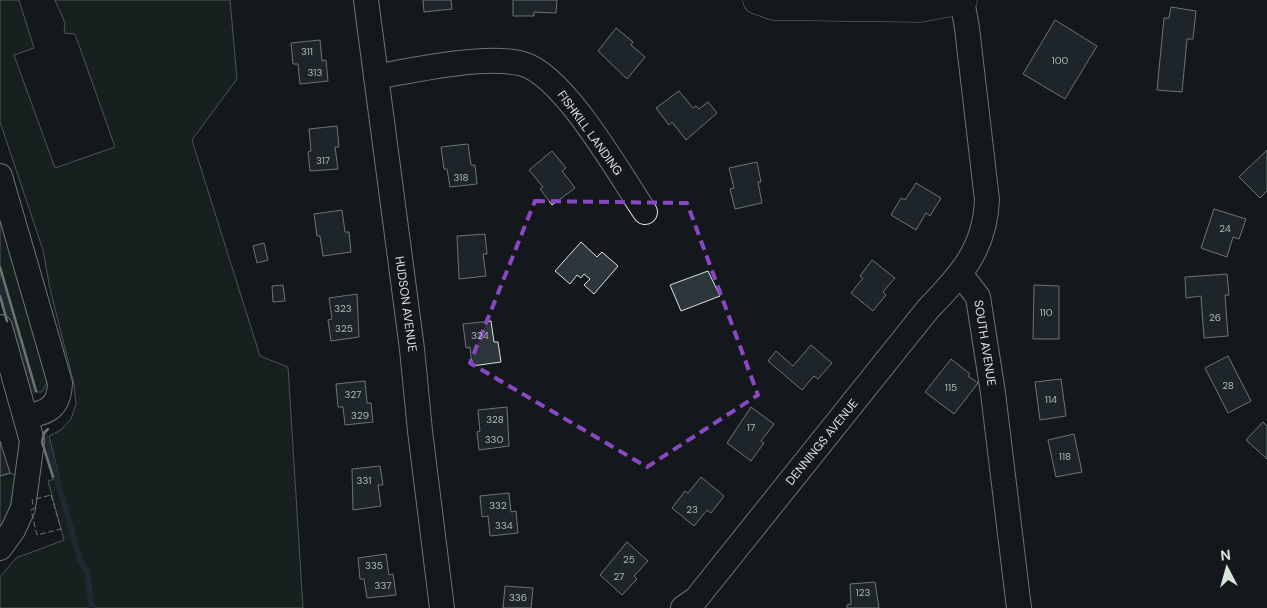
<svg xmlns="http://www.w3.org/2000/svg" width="1267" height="608" font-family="'DM Sans',sans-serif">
	<rect width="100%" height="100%" fill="#14181c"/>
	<g fill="#1a2d24" stroke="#939e99">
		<polygon points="0,0 19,0 34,48 14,55 55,168 115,147 75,34 64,33 65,23 55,0 230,0 237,79 192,140 260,356 288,367 303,608 0,608 0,577 16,558 64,540 48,481 59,477 49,436 61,430 71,419 76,404 74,384 50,289 43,250 0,122"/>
		<polygon points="0,195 48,380 42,392 32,392 27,387 0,296"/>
		<polygon points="10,473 16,475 12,514 0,533 0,476"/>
	</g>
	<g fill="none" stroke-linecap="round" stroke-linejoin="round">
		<g stroke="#2f3f4d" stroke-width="6">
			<polyline points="0,283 32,392"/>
			<polyline points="44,433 81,563 87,571 92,608"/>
		</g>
	</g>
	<g fill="#2c363c" stroke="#d8e6dc">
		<polygon points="423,0 451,0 452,9 424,12"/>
		<polygon points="513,0 557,0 556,13 534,12 534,16 513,16"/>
		<polygon points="1171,7 1196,11 1193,39 1187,39 1182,92 1157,90 1164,18 1169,18"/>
		<polygon points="1055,20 1097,46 1065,99 1023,74"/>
		<polygon points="616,28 633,42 631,45 645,57 627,79 598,51"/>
		<polygon points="320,40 322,61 326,60 328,81 300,84 298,64 293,64 291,43"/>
		<polygon points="679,91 693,108 696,106 699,109 708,102 717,113 686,140 672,122 669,125 656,108"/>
		<polygon points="337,126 339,147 335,147 338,169 310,171 308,152 311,151 309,129"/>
		<polygon points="468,144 471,165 475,165 477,184 450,187 447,169 444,169 441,147"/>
		<polygon points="1267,150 1267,191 1260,198 1239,177"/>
		<polygon points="552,151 566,168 562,171 575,188 552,205 540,189 543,187 529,170"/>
		<polygon points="757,162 761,182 758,182 762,203 735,209 730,189 734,188 729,168"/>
		<polygon points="916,183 941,198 930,216 926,213 916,230 891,215 901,198 905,200"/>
		<polygon points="1214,209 1246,219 1239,239 1233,237 1227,257 1201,248"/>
		<polygon points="342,210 345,232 349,232 351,252 323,256 320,236 317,236 314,214"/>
		<polygon points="485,234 487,254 483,254 486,276 459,279 457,236"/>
		<polygon points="581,242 597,257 602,252 618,266 594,294 584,285 590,279 584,274 581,278 577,275 570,284 555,271"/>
		<polygon points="264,243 268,260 257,263 253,246"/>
		<polygon points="872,260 895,278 883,292 886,295 873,311 851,293 863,278 860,276"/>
		<polygon points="708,271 720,296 681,311 670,285"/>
		<polygon points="1227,274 1229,295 1225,295 1228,336 1204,338 1201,296 1186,298 1185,277"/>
		<polygon points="283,285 285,301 273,302 272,286"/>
		<polygon points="1034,285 1059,286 1059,339 1033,339"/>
		<polygon points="357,294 359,337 331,341 328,320 332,319 329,298"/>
		<polygon points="491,321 494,342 498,342 501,362 472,366 470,347 466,348 463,324"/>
		<polygon points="811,345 832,363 818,379 814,376 802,390 768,361 776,351 793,366"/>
		<polygon points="1228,356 1251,401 1228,413 1205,368"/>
		<polygon points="951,359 970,374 968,376 978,383 954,414 925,392"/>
		<polygon points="1061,379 1066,416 1040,420 1035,382"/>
		<polygon points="365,381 367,403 371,403 373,422 345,425 343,407 338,407 336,384"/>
		<polygon points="507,407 509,446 479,450 477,432 480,431 478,410"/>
		<polygon points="751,407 774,424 761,441 764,443 751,461 727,443"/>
		<polygon points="1263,422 1267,426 1267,459 1246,440"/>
		<polygon points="1074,434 1082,472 1056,477 1048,440"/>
		<polygon points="0,441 10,473 0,476"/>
		<polygon points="380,466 383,485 378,485 381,506 353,510 352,469"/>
		<polygon points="701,477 724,496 711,513 707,510 694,526 672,508 685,491 688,493"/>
		<polygon points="509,493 511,512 516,511 518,533 490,536 488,516 482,517 480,496"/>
		<polygon points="627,542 648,561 634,576 637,579 622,595 600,575"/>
		<polygon points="386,554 389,575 393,574 396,595 367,598 364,579 360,579 358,558"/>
		<polygon points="875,582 879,608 847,608 847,605 851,604 850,584"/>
		<polygon points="505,586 533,588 531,608 503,608"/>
	</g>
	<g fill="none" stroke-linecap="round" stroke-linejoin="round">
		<defs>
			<g id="minor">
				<polyline points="366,0 412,349 420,431 442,608"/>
				<path d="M376,77C413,70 488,54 523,64C565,76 620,175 645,212"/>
				<path d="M0,176L60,383C59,408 48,412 26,417"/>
				<polyline points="961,275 978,297 993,393 1019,608"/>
				<polyline points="0,327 32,441 23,508 13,530 0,548"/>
				<path d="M683,608L696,599L928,309C961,275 985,249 987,200L967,28L962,0"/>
			</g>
			<polyline id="major" points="757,0 774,6 920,8 963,0"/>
		</defs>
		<use href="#minor" stroke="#d8e6dc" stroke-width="26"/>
		<use href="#major" stroke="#d8e6dc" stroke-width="29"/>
		<use href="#minor" stroke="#14181c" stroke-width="24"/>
		<use href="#major" stroke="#14181c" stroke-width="28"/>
		<polygon stroke="#d8e6dc" stroke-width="1" stroke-dasharray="6 2.5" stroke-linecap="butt" points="51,495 61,529 37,535 31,510 34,509 32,500"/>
		<g stroke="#d8e6dc" stroke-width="2.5">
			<polyline points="0,267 36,391"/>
			<polyline points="0,296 7,321"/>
			<polyline points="48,429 44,433 42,442 53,477"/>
		</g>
	</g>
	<path d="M0 0H1267V608H0ZM535,201L687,203L758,395L647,467L470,363Z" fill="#14181c" fill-opacity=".55" fill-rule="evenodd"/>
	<path fill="none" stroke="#8948c3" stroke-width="4" stroke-dasharray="10 6" stroke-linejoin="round" d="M535,201L687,203L758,395L647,467L470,363Z"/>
	<g text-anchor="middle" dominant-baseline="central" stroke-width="4" stroke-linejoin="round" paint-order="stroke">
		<g font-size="10" fill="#adbab4">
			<text x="307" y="51">311</text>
			<text x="1060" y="60">100</text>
			<text x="315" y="72">313</text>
			<text x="323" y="160">317</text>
			<text x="461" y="177">318</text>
			<text x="1225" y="228">24</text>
			<text x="343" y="308">323</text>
			<text x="1046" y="312">110</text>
			<text x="1215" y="317">26</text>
			<text x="344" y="328">325</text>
			<text x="480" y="335">324</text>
			<text x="1228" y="385">28</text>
			<text x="951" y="387">115</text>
			<text x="353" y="394">327</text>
			<text x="1051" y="399">114</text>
			<text x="360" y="415">329</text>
			<text x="495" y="419">328</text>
			<text x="751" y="427">17</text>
			<text x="494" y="439">330</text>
			<text x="1065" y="456">118</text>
			<text x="364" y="480">331</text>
			<text x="498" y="505">332</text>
			<text x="692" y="509">23</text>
			<text x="504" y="525">334</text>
			<text x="629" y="559">25</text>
			<text x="374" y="565">335</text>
			<text x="619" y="576">27</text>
			<text x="383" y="585">337</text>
			<text x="863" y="592">123</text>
			<text x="518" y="597">336</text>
		</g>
		<g font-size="12" fill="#d8e6dc" stroke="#14181c">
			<text transform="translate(590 133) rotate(54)">FISHKILL LANDING</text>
			<text transform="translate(406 304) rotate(82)">HUDSON AVENUE</text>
			<text transform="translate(985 343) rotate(81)">SOUTH AVENUE</text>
			<text transform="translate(822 442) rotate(-51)">DENNINGS AVENUE</text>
		</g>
	</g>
	<g transform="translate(1227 568) rotate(354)" stroke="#14181c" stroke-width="4" paint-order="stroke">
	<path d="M0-4L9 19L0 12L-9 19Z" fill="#d8e6dc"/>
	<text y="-8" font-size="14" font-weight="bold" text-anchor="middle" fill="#d8e6dc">N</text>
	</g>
</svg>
